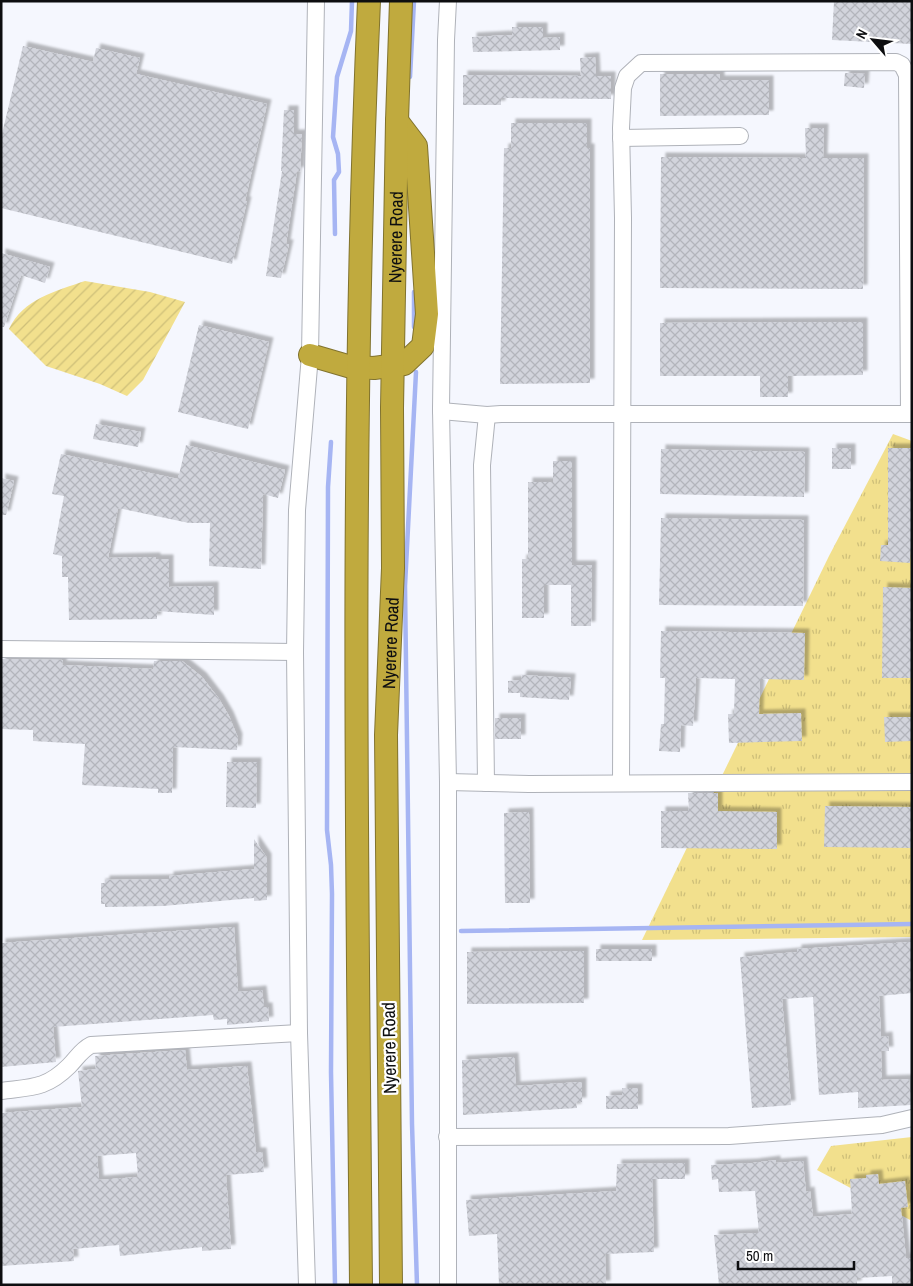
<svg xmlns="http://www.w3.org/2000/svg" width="913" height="1286" font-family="'Archivo Narrow',sans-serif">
	<defs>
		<pattern id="grass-tufts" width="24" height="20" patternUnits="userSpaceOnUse" patternTransform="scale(1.25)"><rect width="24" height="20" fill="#f2e08d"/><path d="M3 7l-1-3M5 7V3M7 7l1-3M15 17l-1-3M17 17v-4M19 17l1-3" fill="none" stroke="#cebf79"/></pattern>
		<pattern id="garden-furrows" width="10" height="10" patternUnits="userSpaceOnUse" patternTransform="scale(1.25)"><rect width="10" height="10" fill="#f2e08d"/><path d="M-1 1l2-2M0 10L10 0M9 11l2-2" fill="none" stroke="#cebf79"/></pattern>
		<pattern id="building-cross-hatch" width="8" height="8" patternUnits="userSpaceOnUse" patternTransform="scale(1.25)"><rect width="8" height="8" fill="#d2d4dc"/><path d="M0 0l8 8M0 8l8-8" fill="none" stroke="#b3b5bc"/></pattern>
		<filter id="shadow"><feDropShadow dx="4.5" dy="-4.5" stdDeviation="1" flood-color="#0004"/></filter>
	</defs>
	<rect width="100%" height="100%" fill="#f5f7fe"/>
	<g fill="url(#grass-tufts)">
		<polygon points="893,434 912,441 912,937 642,940 829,556"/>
		<polygon points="912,1137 912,1221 817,1170 831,1146"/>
	</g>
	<path fill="url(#garden-furrows)" d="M85,281L150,292L185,302L143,380L127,396L100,384L46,366L9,329C23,299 56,291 85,281Z"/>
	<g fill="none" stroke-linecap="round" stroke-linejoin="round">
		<g stroke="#a6b5f3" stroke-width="4.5">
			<polyline points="410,77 414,1"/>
			<polyline points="335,234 334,180 339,172 338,154 333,137 337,77 351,31 352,1"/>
			<polyline points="414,327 414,292"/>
			<polyline points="416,372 405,586 412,1124 417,1285"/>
			<polyline points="331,442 328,487 327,830 331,865 332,894 331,1072 335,1285"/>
			<polyline points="461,931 912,924"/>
		</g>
	</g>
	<g fill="url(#building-cross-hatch)" fill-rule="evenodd" filter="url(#shadow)">
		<polygon points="834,1 912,1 912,44 832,40"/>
		<polygon points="512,27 543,27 543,38 560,37 560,50 473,52 472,37 512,35"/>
		<polygon points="23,46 93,62 96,48 140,58 136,74 267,104 245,201 247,201 232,264 1,208 1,138"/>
		<polygon points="595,57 596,76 611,76 611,99 501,98 501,105 463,105 463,75 581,76 580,58"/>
		<polygon points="845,73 865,74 864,88 844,86"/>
		<polygon points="660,74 720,74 720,80 769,80 769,115 660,116"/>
		<polygon points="284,110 294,110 294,134 302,134 300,172 297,171 286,244 289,244 281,278 266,276 282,171 281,171"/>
		<polygon points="511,123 587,123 587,148 590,148 590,383 500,384 504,148 511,148"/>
		<polygon points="805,128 824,128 823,158 864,158 863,289 660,288 661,157 806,158"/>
		<polygon points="1,253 50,267 45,283 21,275 4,327 1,327"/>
		<polygon points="863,322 863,375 788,376 788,397 760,397 760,376 660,376 660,323"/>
		<polygon points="199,325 269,342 248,429 178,412"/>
		<polygon points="96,424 141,432 138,447 93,439"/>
		<polygon points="186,445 285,470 278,498 263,494 261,569 209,566 210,523 189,523 118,508 108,558 156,557 156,559 169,559 169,587 214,586 214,615 157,611 157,619 69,620 68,577 62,577 62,556 53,554 64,496 52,494 61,454 178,479"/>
		<rect x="832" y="448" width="19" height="21"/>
		<polygon points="888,448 912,448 912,533 910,563 880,561 881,545 888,545"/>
		<polygon points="661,449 805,452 804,497 660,494"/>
		<polygon points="553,461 572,461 572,565 592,565 591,626 571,626 571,585 544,585 544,618 522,618 522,559 528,559 528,482 553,482"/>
		<polygon points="1,478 14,481 6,515 1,515"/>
		<polygon points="661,518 804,520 803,606 659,605"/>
		<polygon points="883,587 912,588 912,678 882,678"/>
		<polygon points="661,631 805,633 804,680 760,679 759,714 801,713 802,741 729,743 728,714 734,714 735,679 696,678 693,726 681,725 680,752 659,751 661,724 664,724 665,678 660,678"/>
		<polygon points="1,659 63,660 62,665 153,669 154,661 182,661 202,677 219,699 229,716 238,738 237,750 173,747 172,793 158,793 158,789 82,785 85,744 33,741 33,730 1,729"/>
		<polygon points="522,675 571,678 569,700 520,697 520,693 508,693 508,681 521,680"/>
		<polygon points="884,717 912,717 912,741 885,742"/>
		<rect x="495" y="718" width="26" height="21"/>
		<polygon points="227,762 257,762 256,808 226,807"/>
		<polygon points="688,793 718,793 718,811 777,812 777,849 661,848 661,811 689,811"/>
		<polygon points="825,806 912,807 912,848 824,847"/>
		<polygon points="529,812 530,903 505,903 504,813"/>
		<polygon points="254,839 267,858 267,900 254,901 254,898 163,906 105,907 105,904 101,904 101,883 105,883 105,880 169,879 169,876 254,869"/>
		<polygon points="234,927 238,992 262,990 264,1007 268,1007 269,1021 227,1025 227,1019 214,1020 213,1015 53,1027 56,1062 1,1067 1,943"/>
		<polygon points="912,942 912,993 879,996 881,1037 888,1036 889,1051 881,1051 882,1080 909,1079 911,1105 858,1108 858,1092 819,1095 813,997 782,999 791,1105 752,1108 740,957 797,952 797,949"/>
		<rect x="596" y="949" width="56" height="12"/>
		<polygon points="584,951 584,1003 467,1004 467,952"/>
		<path d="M185,1050L187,1070L247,1066L256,1152H262L264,1172L226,1175L231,1249L202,1251V1247L120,1256L119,1245L73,1249L74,1261L1,1266V1113L82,1107L78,1071L96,1069L95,1056ZM136,1153L138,1177L99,1180L97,1156Z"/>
		<polygon points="514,1057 516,1086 582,1082 582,1102 576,1102 577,1108 463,1115 462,1060"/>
		<polygon points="622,1088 638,1088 638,1109 606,1109 606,1096 622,1095"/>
		<polygon points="776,1160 776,1163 803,1161 806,1192 810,1191 813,1217 852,1214 850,1179 866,1178 866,1175 878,1174 879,1184 905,1181 908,1207 901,1208 906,1258 912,1258 912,1285 892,1285 892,1276 857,1278 857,1285 719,1285 714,1235 759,1233 755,1191 719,1192 718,1179 712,1180 711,1165 753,1163"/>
		<polygon points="685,1163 685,1179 652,1179 654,1252 605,1254 606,1285 499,1285 497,1234 469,1236 466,1200 616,1191 617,1164"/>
	</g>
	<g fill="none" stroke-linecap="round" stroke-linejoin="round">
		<defs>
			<g id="minor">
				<polyline points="621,138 740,136"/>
				<polyline points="441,411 487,415 501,414 912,414"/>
				<polyline points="1,649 295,652"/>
				<polyline points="448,782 529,784 912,782"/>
				<polyline points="486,783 482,465 487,415"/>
				<polyline points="621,783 623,218 621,128 623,88 627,76 641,63 896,62 902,65 907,75 909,414"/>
				<path d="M1,1091C31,1087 46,1089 69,1066C77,1058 81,1050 91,1045L299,1033"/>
				<polyline points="447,1137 729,1136 882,1125 912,1118"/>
				<polyline points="307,1285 299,1033 295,652 297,510 310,355 316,1"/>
				<polyline points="448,1285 448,782 441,409 446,40 448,1"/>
			</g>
			<g id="highway">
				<polyline points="310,355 351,367 374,368 404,364 423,346 427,314 416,146 397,121"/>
				<path d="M361,1285C357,857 350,429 369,1"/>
				<path id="s1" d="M391,1285L386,735L393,568L392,408L397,121L401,1"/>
			</g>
		</defs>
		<use href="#minor" stroke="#afb2b9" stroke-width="18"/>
		<use href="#highway" stroke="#81732e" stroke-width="24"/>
		<use href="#minor" stroke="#fff" stroke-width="16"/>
		<use href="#highway" stroke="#c0aa3e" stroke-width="22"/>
	</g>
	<g text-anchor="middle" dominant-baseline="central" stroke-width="4.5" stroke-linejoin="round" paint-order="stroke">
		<g font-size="18" fill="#0d0e10" stroke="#fff">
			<text stroke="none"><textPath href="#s1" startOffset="1048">Nyerere Road</textPath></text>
			<text stroke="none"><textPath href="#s1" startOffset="642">Nyerere Road</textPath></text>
			<text transform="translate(389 1048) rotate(-91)">Nyerere Road</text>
		</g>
	</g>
	<rect width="913" height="1286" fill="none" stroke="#0d0e10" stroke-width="5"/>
	<g transform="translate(873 40) rotate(298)" stroke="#ffffff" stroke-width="4" paint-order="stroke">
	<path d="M0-4L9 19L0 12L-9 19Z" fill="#0d0e10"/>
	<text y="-8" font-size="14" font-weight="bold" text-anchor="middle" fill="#0d0e10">N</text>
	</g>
	<path d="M738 1261v8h116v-8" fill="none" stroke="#0d0e10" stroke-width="2.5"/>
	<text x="746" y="1261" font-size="15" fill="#0d0e10" stroke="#ffffff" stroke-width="4" paint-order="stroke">50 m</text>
</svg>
